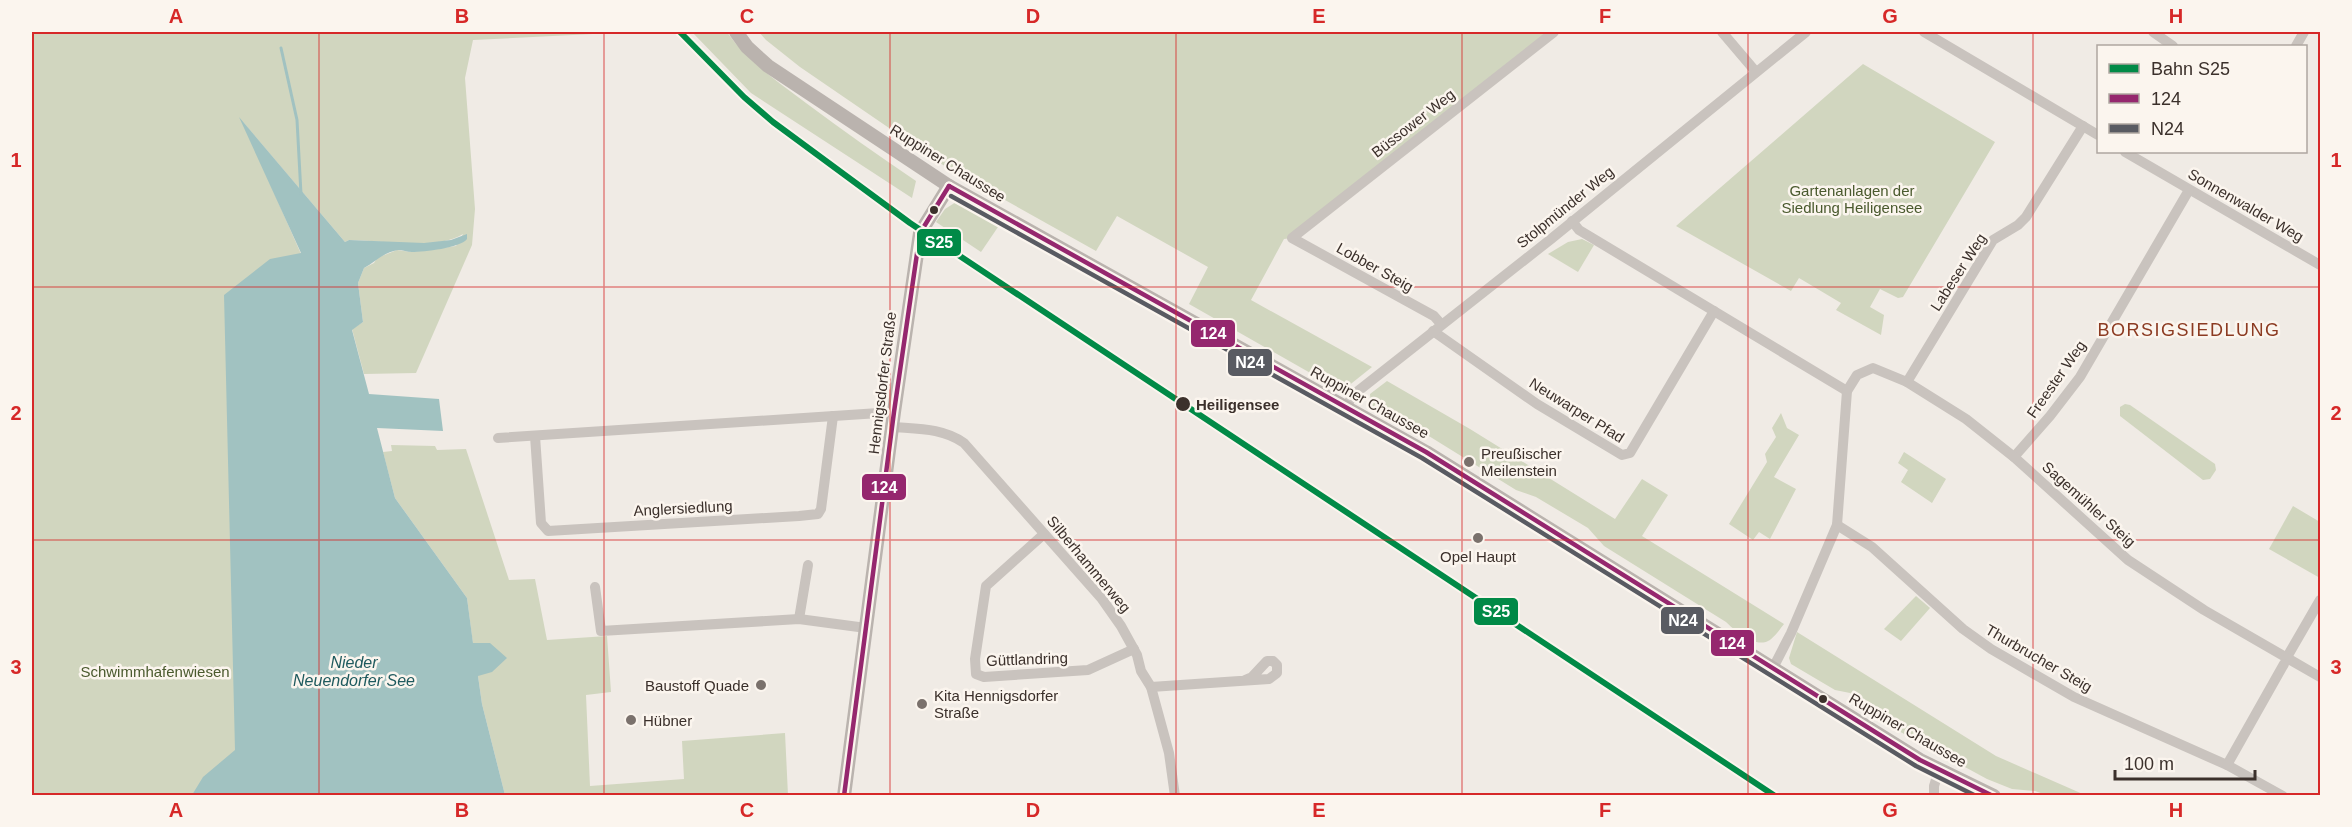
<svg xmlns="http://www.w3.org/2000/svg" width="2352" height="827" font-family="Arial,sans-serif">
	<rect width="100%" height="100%" fill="#f0ebe5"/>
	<g fill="#d1d6bf">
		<path d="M32,32H633L473,40L465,78L475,209L472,245L416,373L364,374L352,329L363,322L358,283L364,268L374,263L377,258L397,250L411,252L456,246L463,234C437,251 380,240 349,240L345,242L243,122L301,254L262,795H32Z"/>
		<path d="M692,32H727C747,61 778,82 806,103C842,130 879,156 916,181L912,198L751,93Z"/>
		<polygon points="759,32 1554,32 1292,238 1284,239 1251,300 1372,367 1342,391 1189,304 1208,267 1117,216 1096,251 946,167 800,67 766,40"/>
		<polygon points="1863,64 1995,142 1903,297 1898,298 1880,289 1870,307 1884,315 1881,335 1836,310 1841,303 1799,278 1791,291 1676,226"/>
		<polygon points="956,202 998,227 981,252 936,222 945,209"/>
		<polygon points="1582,239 1594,245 1578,272 1548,254 1568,242"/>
		<path d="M1387,381L1470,429L1615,519L1642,479L1668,495L1642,536L1784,624C1780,629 1774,638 1768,641C1755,648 1734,630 1726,622L1604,546L1588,528L1536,497L1516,490L1424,433L1371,406L1370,394Z"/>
		<polygon points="2125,404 2130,405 2215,464 2216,470 2210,479 2203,480 2120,416 2120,407"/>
		<polygon points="1781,413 1787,428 1799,435 1774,477 1796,489 1770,539 1759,532 1753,540 1729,524 1767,462 1765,454 1776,437 1772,428"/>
		<polygon points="391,445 435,446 437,450 466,449 509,580 535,579 547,640 607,636 611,692 586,695 590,786 684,779 682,741 785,733 788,795 505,795 482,704 478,676 490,643 473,644 467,598 395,498 383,452 392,451"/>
		<polygon points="1904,452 1946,479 1932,503 1901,482 1908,470 1898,463"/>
		<polygon points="2293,506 2320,522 2320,578 2269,549"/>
		<polygon points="1916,596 1930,608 1901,641 1884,629"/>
		<polygon points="1797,632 1996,756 2085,795 2046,795 2035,791 2012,789 1987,779 1895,729 1885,715 1850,693 1835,690 1791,664 1789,658"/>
	</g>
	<path fill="#a1c2c1" d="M239,117L345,242L349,240L424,243L451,240L467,234V239C460,248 424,252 412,252C407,252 403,250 398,250C384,252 375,262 364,268L358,283L363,322L352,330L369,394L439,399L443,431L377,428L395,498L467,598L473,643H490L507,658L492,672L478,676L482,704L505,795H192L203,777L235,750L224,295L270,259L301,253Z"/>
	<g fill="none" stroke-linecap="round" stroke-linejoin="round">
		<polyline stroke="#a1c2c1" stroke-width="3" points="281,48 297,120 301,194"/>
		<g stroke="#c9c3be" stroke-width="10">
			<polyline points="1722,32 1756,72"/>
			<polyline points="1924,32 2098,135"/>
			<polyline points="2153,32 2173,46"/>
			<polyline points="2296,46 2304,32"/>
			<polyline points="2125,152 2320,265"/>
			<polyline points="1572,221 1579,230 1847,391"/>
			<polyline points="1441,324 1434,316 1292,238 1554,32"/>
			<polyline points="1433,331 1537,404 1622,455 1630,453 1714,311"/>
			<polyline points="1907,382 1993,240 2018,225 2026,217 2083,126"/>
			<polyline points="1346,407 1353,395 1551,239 1806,32"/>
			<path d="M893,427C918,429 943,428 964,443L1102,599L1121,626L1137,655L1141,671L1151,687L1169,753L1175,796"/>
			<polyline points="535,436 541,523 548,531 799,516 818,514 821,509 833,416"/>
			<polyline points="498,438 894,412"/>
			<polyline points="2014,457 2050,416 2080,377 2189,190"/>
			<polyline points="1837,525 1872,547 1963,629 1991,649 2074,697 2227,765 2283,796"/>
			<polyline points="1044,534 986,586 975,659 976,674 984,677 1088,670 1134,649"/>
			<polyline points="595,587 601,631 799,619 866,628"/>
			<polyline points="799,619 808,565"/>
			<polyline points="2287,657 2320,600"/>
			<polyline points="1773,668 1791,633 1837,525 1847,391 1857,375 1873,368 1907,382 1966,419 2014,457 2128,560 2204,610 2320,677"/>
			<polyline points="1151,687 1269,679 1277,673 1277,665 1273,661 1267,661 1252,677 1245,680"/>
			<polyline points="2227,765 2284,664"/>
			<polyline points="1934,796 1934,786 1939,770"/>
		</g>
		<g stroke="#bab3ae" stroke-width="14">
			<polyline points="736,32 747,47 768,66 949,186 1426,452 1920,760 1994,796"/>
			<polyline points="844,796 894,412 920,233 949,186"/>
		</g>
		<defs>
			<g id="bus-1">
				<polyline points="949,186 1426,452 1920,760 1993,796"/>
				<polyline points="844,796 894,412 920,233 949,186"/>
			</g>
			<polyline id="bus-2" points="951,196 1422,458 1916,766 1976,796"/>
		</defs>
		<use href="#bus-1" stroke="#fbf5ee" stroke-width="9"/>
		<use href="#bus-2" stroke="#fbf5ee" stroke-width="9"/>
		<use href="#bus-1" stroke="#95276e" stroke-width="4.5"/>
		<use href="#bus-2" stroke="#595b62" stroke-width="4.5"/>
		<defs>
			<polyline id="rail-1" points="680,32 744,97 773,122 910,223 1775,796"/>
		</defs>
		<use href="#rail-1" stroke="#fbf5ee" stroke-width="10"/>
		<use href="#rail-1" stroke="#018a47" stroke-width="6"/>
	</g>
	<path fill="none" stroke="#d62828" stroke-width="1.5" stroke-opacity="0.55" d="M319,32V796M604,32V796M890,32V796M1176,32V796M1462,32V796M1748,32V796M2033,32V796M32,287H2320M32,540H2320"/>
	<g fill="#3b302b" stroke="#fbf5ee" stroke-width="2">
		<circle cx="934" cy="210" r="5"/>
		<circle cx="1183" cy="404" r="8"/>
		<circle cx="1823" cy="699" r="5"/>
	</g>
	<g fill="#7a716c" stroke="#fbf5ee" stroke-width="2">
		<circle cx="1469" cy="462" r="6"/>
		<circle cx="1478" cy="538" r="6"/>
		<circle cx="761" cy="685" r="6"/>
		<circle cx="922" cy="704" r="6"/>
		<circle cx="631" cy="720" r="6"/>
	</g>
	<g text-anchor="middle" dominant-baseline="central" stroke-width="5" stroke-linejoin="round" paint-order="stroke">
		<g font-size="15" fill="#3b302b" stroke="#fbf5ee">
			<text transform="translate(1413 123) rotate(-38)">Büssower Weg</text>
			<text transform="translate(948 163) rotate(32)">Ruppiner Chaussee</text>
			<text transform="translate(2246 205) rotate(30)">Sonnenwalder Weg</text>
			<text transform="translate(1565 207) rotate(-39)">Stolpmünder Weg</text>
			<text transform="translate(1375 267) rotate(29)">Lobber Steig</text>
			<text transform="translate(1958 272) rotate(-57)">Labeser Weg</text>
			<text transform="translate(2056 379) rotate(-55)">Freester Weg</text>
			<text transform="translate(882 383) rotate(-83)">Hennigsdorfer Straße</text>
			<text transform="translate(1370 402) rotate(29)">Ruppiner Chaussee</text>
			<text transform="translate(1577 410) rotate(32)">Neuwarper Pfad</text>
			<text transform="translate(2089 504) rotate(42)">Sagemühler Steig</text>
			<text transform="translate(683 508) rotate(-3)">Anglersiedlung</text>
			<text transform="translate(1089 564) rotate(50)">Silberhammerweg</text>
			<text transform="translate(2039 658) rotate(30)">Thurbrucher Steig</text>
			<text transform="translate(1027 659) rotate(-2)">Güttlandring</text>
			<text transform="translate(1908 730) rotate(30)">Ruppiner Chaussee</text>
		</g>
		<g font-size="15" fill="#4a5a2e" stroke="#fbf5ee">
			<text x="1852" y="190">Gartenanlagen der<tspan x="1852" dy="17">Siedlung Heiligensee</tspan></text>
			<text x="155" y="671">Schwimmhafenwiesen</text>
		</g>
		<g font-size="15" font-weight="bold" fill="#3b302b" stroke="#fbf5ee" text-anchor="start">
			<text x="1196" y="404">Heiligensee</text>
		</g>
		<g font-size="15" fill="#3b302b" stroke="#fbf5ee" text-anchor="start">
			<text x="1481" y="453">Preußischer<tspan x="1481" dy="17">Meilenstein</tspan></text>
			<text x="1478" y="556" text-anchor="middle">Opel Haupt</text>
			<text x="749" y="685" text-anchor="end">Baustoff Quade</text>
			<text x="934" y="695">Kita Hennigsdorfer<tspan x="934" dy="17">Straße</tspan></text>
			<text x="643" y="720">Hübner</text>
		</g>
		<g font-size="16" font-style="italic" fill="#1f5a5e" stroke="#fbf5ee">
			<text x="354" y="662">Nieder<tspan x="354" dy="18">Neuendorfer See</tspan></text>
		</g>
		<g font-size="18" letter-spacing="1.5" fill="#8c3b22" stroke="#fbf5ee">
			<text x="2189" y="330">BORSIGSIEDLUNG</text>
		</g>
	</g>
	<g stroke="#fbf5ee" stroke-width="2">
		<rect x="916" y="228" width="46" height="29" rx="6" fill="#018a47"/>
		<rect x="1190" y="319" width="46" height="29" rx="6" fill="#95276e"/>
		<rect x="1227" y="348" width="46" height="29" rx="6" fill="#595b62"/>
		<rect x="861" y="473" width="46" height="28" rx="6" fill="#95276e"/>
		<rect x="1473" y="597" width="46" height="29" rx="6" fill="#018a47"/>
		<rect x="1660" y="606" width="45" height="29" rx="6" fill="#595b62"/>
		<rect x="1710" y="629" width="45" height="28" rx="6" fill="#95276e"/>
	</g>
	<g font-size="16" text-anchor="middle" font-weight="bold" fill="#fff">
		<text x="939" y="248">S25</text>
		<text x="1213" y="339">124</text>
		<text x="1250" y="368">N24</text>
		<text x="884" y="493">124</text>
		<text x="1496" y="617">S25</text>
		<text x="1683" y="626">N24</text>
		<text x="1732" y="649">124</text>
	</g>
	<rect width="2352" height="827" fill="none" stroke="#fbf5ee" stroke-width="66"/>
	<rect x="2097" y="45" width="210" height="108" fill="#fbf5ee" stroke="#aea6a0" stroke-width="1.5"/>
	<rect x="2109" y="64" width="30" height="9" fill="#018a47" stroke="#aea6a0" stroke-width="1.5"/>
	<text x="2151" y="75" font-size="18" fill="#3b302b">Bahn S25</text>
	<rect x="2109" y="94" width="30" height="9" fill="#95276e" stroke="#aea6a0" stroke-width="1.5"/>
	<text x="2151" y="105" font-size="18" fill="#3b302b">124</text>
	<rect x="2109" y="124" width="30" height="9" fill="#595b62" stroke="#aea6a0" stroke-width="1.5"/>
	<text x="2151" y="135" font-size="18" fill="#3b302b">N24</text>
	<path d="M2115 770v9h140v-9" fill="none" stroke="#3b302b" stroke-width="3"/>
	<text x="2124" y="770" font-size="18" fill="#3b302b" stroke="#fbf5ee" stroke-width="4.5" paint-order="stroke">100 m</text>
	<rect x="33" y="33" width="2286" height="761" fill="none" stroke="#d62828" stroke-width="2"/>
	<g font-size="20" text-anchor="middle" font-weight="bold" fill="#d62828">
		<text x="176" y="23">A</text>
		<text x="462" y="23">B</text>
		<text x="747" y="23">C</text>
		<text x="1033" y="23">D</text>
		<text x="1319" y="23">E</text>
		<text x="1605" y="23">F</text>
		<text x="1890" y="23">G</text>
		<text x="2176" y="23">H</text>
		<text x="16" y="167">1</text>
		<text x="2336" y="167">1</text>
		<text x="16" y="420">2</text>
		<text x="2336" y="420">2</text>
		<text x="16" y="674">3</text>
		<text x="2336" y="674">3</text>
		<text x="176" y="817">A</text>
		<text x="462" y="817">B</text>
		<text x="747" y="817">C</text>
		<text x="1033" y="817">D</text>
		<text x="1319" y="817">E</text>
		<text x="1605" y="817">F</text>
		<text x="1890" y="817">G</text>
		<text x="2176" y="817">H</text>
	</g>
</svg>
